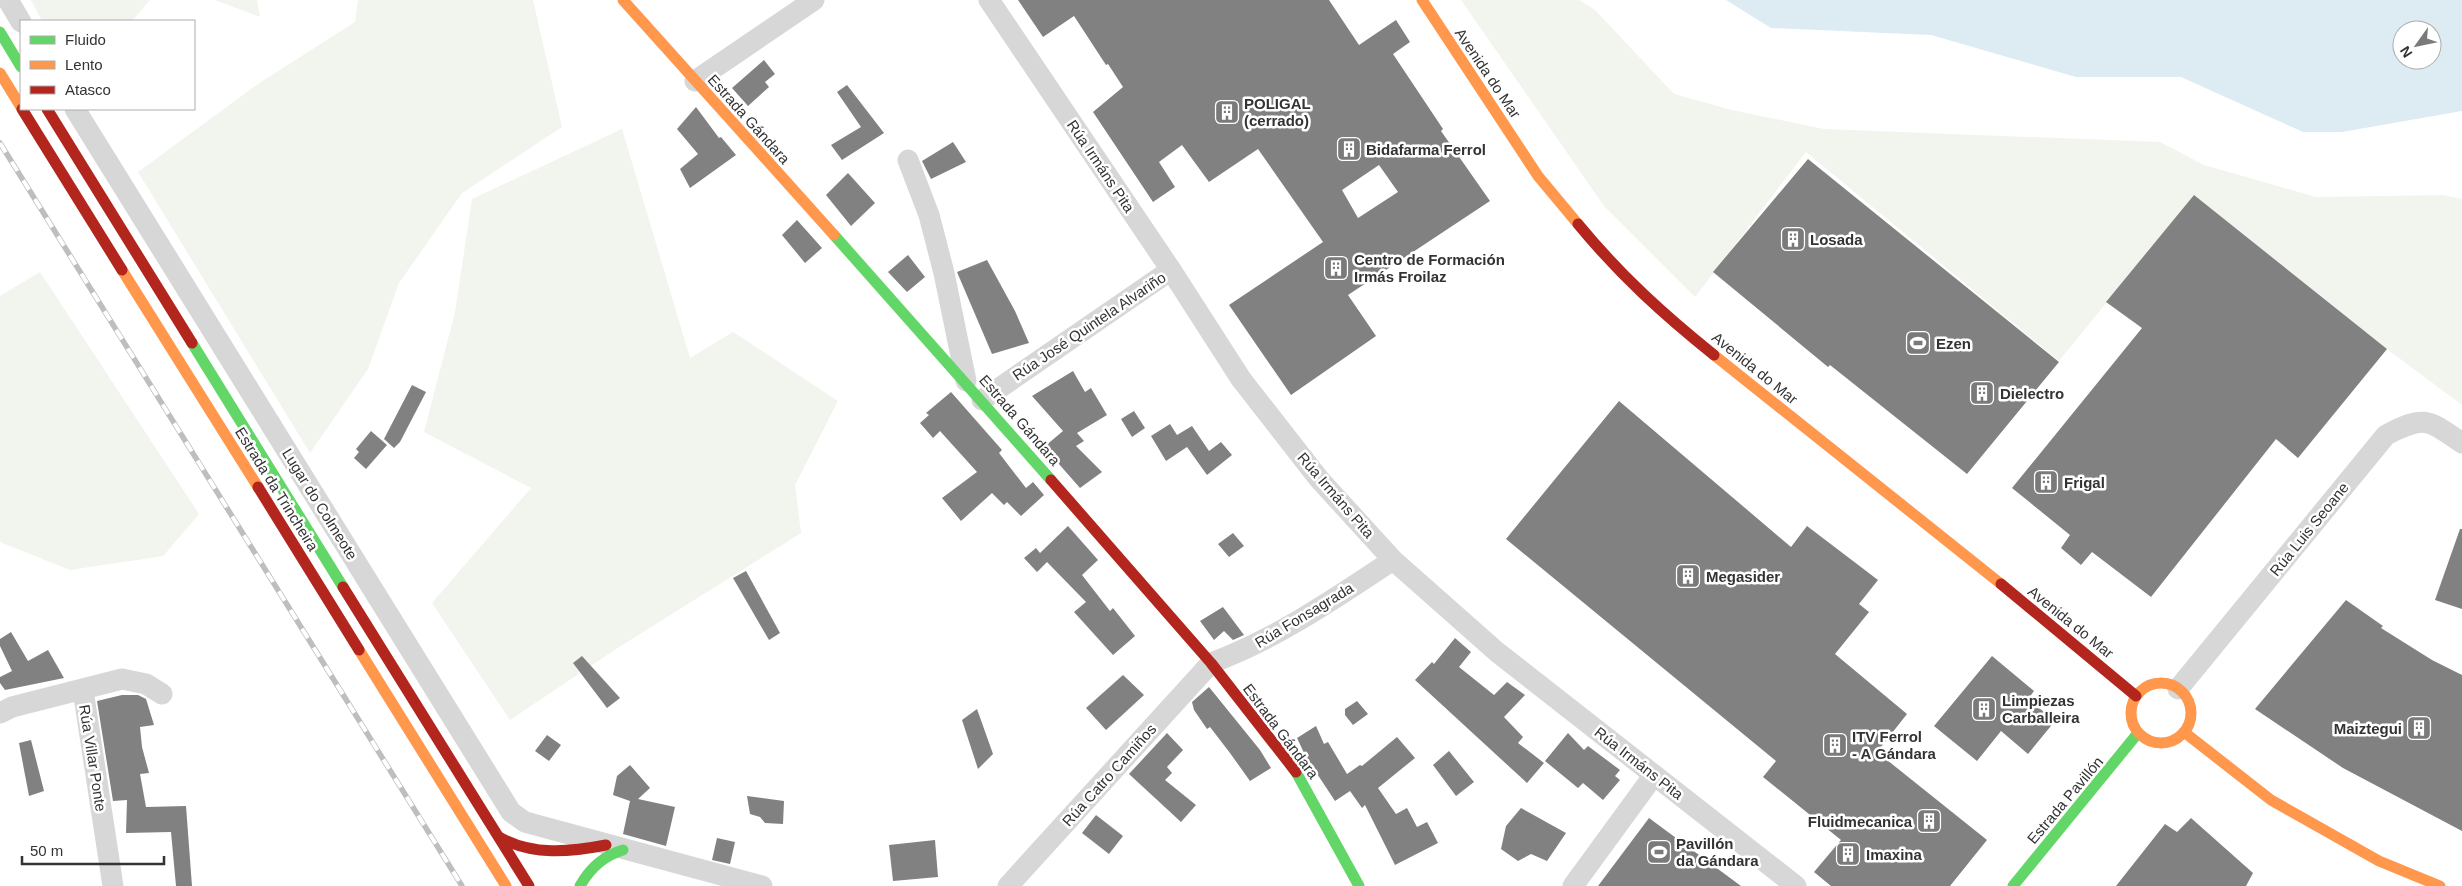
<svg xmlns="http://www.w3.org/2000/svg" width="2462" height="886" font-family="Arial,sans-serif">
	<rect width="100%" height="100%" fill="#fff"/>
	<g fill="#f1f5ed">
		<polygon points="31,0 150,0 132,21 42,21"/>
		<polygon points="215,0 257,0 260,17"/>
		<polygon points="358,0 533,0 562,127 462,193 399,283 368,369 310,453 138,172 258,84 355,22"/>
		<polygon points="1461,0 1579,0 1595,10 1674,94 1732,110 1824,129 2160,142 2204,165 2316,197 2443,195 2462,199 2462,405 2387,349 2194,195 2059,361 1806,152 1695,297 1604,206"/>
		<polygon points="622,129 690,358 733,332 838,401 795,485 801,533 616,649 510,720 432,603 531,488 424,432 455,312 472,199"/>
		<polygon points="40,272 199,514 163,556 70,570 0,542 0,296"/>
	</g>
	<path fill="#ddebf3" fill-rule="evenodd" d="M1726,0H2462V111L2342,132H2303L2181,77H2076L1931,35L1771,28ZM2402,30H2432V60H2402Z"/>
	<g fill="#818181" fill-rule="evenodd">
		<path d="M1018,0H1329L1359,45L1396,20L1410,42L1393,54L1443,129L1441,131L1490,201L1348,295L1376,336L1291,395L1229,305L1323,242L1258,149L1209,182L1182,145L1159,162L1175,187L1153,202L1093,112L1123,87L1108,64L1106,65L1074,16L1043,37ZM1379,165L1398,192L1358,218L1342,190Z"/>
		<polygon points="764,60 775,74 765,82 769,87 748,106 732,88"/>
		<polygon points="847,85 884,133 842,160 831,145 861,127 837,92"/>
		<polygon points="696,107 719,138 721,137 736,155 690,188 680,169 698,154 677,129"/>
		<polygon points="953,142 966,162 931,179 922,161"/>
		<polygon points="1808,159 2059,362 1967,474 1830,365 1828,367 1713,272"/>
		<polygon points="848,173 875,203 851,226 826,195"/>
		<polygon points="2194,195 2387,349 2298,458 2276,439 2151,597 2092,552 2081,565 2061,548 2070,535 2012,488 2142,328 2106,302"/>
		<polygon points="797,220 822,248 805,263 782,235"/>
		<polygon points="908,255 925,277 907,292 888,272"/>
		<polygon points="987,260 1015,311 1029,343 992,354 957,272"/>
		<polygon points="1073,371 1085,392 1091,388 1107,415 1077,433 1084,441 1076,446 1102,472 1080,488 1044,447 1063,431 1032,396"/>
		<polygon points="412,385 426,392 400,442 394,448 384,439"/>
		<polygon points="951,392 1002,450 999,453 1026,488 1033,482 1044,495 1021,516 1007,502 1004,505 992,493 961,521 942,498 977,472 940,431 933,438 920,423 929,415 926,413"/>
		<polygon points="1619,401 1791,547 1807,526 1878,580 1859,604 1869,612 1835,654 1907,714 1877,752 1987,840 1950,886 1831,886 1814,872 1841,840 1763,777 1776,761 1506,539"/>
		<polygon points="1134,411 1145,428 1132,437 1121,419"/>
		<polygon points="1170,424 1177,435 1192,426 1209,451 1221,442 1232,455 1207,475 1187,447 1166,461 1151,436"/>
		<polygon points="371,431 387,445 366,469 354,458 359,452 356,449"/>
		<polygon points="1068,526 1098,560 1082,575 1110,611 1113,608 1135,636 1113,655 1074,612 1086,602 1047,562 1037,572 1024,558 1036,548 1040,553"/>
		<polygon points="2460,529 2462,529 2462,609 2435,600"/>
		<polygon points="1233,533 1244,546 1229,557 1218,544"/>
		<polygon points="746,571 780,633 769,640 733,578"/>
		<polygon points="2346,600 2383,626 2381,628 2432,660 2462,675 2462,831 2343,768 2255,709"/>
		<polygon points="1223,607 1244,635 1233,640 1224,631 1214,640 1200,621"/>
		<polygon points="11,632 28,661 48,650 64,678 5,690 0,683 0,677 12,671 0,646 0,639"/>
		<polygon points="1455,638 1471,652 1459,667 1494,695 1507,682 1525,695 1504,717 1523,737 1518,743 1544,763 1527,783 1415,680 1432,662 1434,664"/>
		<polygon points="582,656 620,698 607,708 573,663"/>
		<polygon points="1992,656 2034,691 2028,699 2055,721 2028,754 2001,731 1977,761 1934,726"/>
		<polygon points="1123,675 1144,695 1106,730 1086,708"/>
		<polygon points="1209,687 1260,750 1271,768 1250,781 1230,753 1210,727 1207,729 1194,710 1192,702"/>
		<polygon points="122,695 138,695 146,699 154,725 140,727 142,747 149,773 140,774 146,807 186,806 192,886 176,886 171,832 126,833 127,800 113,801 97,701"/>
		<polygon points="1357,701 1368,714 1353,725 1345,715 1345,709"/>
		<polygon points="977,709 993,754 978,769 962,720"/>
		<polygon points="1316,726 1324,744 1328,742 1347,774 1360,765 1362,766 1397,737 1415,758 1378,788 1396,814 1407,808 1417,827 1427,822 1438,843 1395,865 1365,805 1362,808 1350,791 1335,801 1306,757 1297,738"/>
		<polygon points="1167,733 1183,750 1167,767 1172,773 1165,780 1196,805 1181,822 1129,774"/>
		<polygon points="1568,733 1584,750 1588,746 1620,770 1615,776 1620,780 1603,800 1583,783 1578,788 1545,761"/>
		<polygon points="547,735 561,745 549,761 535,751"/>
		<polygon points="31,740 44,791 29,796 19,743"/>
		<polygon points="1449,751 1474,782 1456,796 1433,765"/>
		<polygon points="630,765 650,788 638,799 675,807 666,846 623,834 630,801 613,795 617,776"/>
		<polygon points="747,796 784,801 783,824 765,823 760,817 750,814"/>
		<polygon points="1521,808 1566,833 1547,861 1531,854 1518,861 1501,849 1506,826"/>
		<polygon points="1096,815 1123,836 1109,854 1082,833"/>
		<polygon points="1649,818 1741,886 1598,886"/>
		<polygon points="2191,818 2253,873 2246,886 2116,886 2165,824 2177,832"/>
		<polygon points="717,838 735,842 730,864 712,860"/>
		<polygon points="935,840 938,877 893,881 889,845"/>
	</g>
	<g fill="none" stroke-linecap="round" stroke-linejoin="round">
		<g stroke="#d7d7d7" stroke-width="21">
			<polyline points="8,0 21,22"/>
			<polyline points="989,0 1171,270 1241,379 1319,479 1393,560 1497,652 1796,886"/>
			<polyline points="695,81 814,0"/>
			<polyline points="75,109 511,812 525,822 762,886"/>
			<polyline points="908,160 929,215 944,273 966,381"/>
			<polyline points="982,400 1171,270"/>
			<path d="M2178,689L2386,435C2425,415 2427,419 2462,443"/>
			<polyline points="83,690 113,886"/>
			<polyline points="0,713 12,707 122,679 146,684 162,694"/>
			<path d="M1008,886L1211,663C1276,639 1336,598 1393,560"/>
			<polyline points="1573,886 1654,775"/>
		</g>
		<g stroke="#63d668" stroke-width="11">
			<polyline points="0,32 21,67"/>
			<polyline points="834,235 1051,480"/>
			<polyline points="192,343 343,587"/>
			<polyline points="1296,772 1359,886"/>
			<path d="M580,886C590,868 603,856 623,850"/>
			<polyline points="2013,886 2138,733"/>
		</g>
		<g stroke="#ff974d" stroke-width="11">
			<polyline points="623,0 834,235"/>
			<polyline points="1422,0 1538,176 1578,224"/>
			<polyline points="0,73 21,107"/>
			<polyline points="122,270 258,487"/>
			<polyline points="1714,355 2001,584"/>
			<polyline points="359,650 506,886"/>
			<circle cx="2161" cy="713" r="30"/>
			<polyline points="2184,732 2271,800 2379,861 2440,886"/>
		</g>
		<g stroke="#b3261e" stroke-width="11">
			<polyline points="22,109 122,270"/>
			<polyline points="47,109 192,343"/>
			<path d="M1578,224C1620,275 1663,314 1714,355"/>
			<polyline points="1051,480 1211,663 1296,772"/>
			<polyline points="258,487 359,650"/>
			<polyline points="2001,584 2136,696"/>
			<polyline points="343,587 529,886"/>
			<path d="M499,837C532,856 570,852 606,845"/>
		</g>
		<defs>
			<polyline id="rail" points="0,143 462,886"/>
		</defs>
		<use href="#rail" stroke="#bebebe" stroke-width="5.5"/>
		<use href="#rail" stroke="#fff" stroke-width="4" stroke-dasharray="11" stroke-linecap="butt"/>
	</g>
	<defs>
		<symbol id="building-square" viewBox="-11 -11 22 22"><rect x="-9" y="-9" width="18" height="18" rx="4" fill="#7a7a7a" stroke="#fff"/><path d="M-4-6H4V6H1V3H-1V6H-4ZM-2.5-4.3h1.7v1.8h-1.7ZM.8-4.3h1.7v1.8H.8ZM-2.5-1h1.7V.8h-1.7ZM.8-1h1.7V.8H.8Z" fill="#fff"/></symbol>
		<symbol id="stadium-square" viewBox="-11 -11 22 22"><rect x="-9" y="-9" width="18" height="18" rx="4" fill="#7a7a7a" stroke="#fff"/><path d="M0-5a6.5 5 0 1 0 0 10a6.5 5 0 1 0 0-10ZM-3.5-1.8h7v3.6h-7Z" fill="#fff"/></symbol>
	</defs>
	<g fill-rule="evenodd">
		<use href="#building-square" x="1213" y="98" width="28" height="28"/>
		<use href="#building-square" x="1335" y="135" width="28" height="28"/>
		<use href="#building-square" x="1779" y="225" width="28" height="28"/>
		<use href="#building-square" x="1322" y="254" width="28" height="28"/>
		<use href="#stadium-square" x="1904" y="329" width="28" height="28"/>
		<use href="#building-square" x="1968" y="379" width="28" height="28"/>
		<use href="#building-square" x="2032" y="468" width="28" height="28"/>
		<use href="#building-square" x="1674" y="562" width="28" height="28"/>
		<use href="#building-square" x="1970" y="695" width="28" height="28"/>
		<use href="#building-square" x="2405" y="714" width="28" height="28"/>
		<use href="#building-square" x="1821" y="731" width="28" height="28"/>
		<use href="#building-square" x="1915" y="807" width="28" height="28"/>
		<use href="#stadium-square" x="1645" y="838" width="28" height="28"/>
		<use href="#building-square" x="1834" y="840" width="28" height="28"/>
	</g>
	<g text-anchor="middle" dominant-baseline="central" stroke-width="5" stroke-linejoin="round" paint-order="stroke">
		<g font-size="15" fill="#333" stroke="#fff">
			<text transform="translate(1488 73) rotate(56)">Avenida do Mar</text>
			<text transform="translate(749 119) rotate(48)">Estrada Gándara</text>
			<text transform="translate(1101 166) rotate(56)">Rúa Irmáns Pita</text>
			<text transform="translate(1089 326) rotate(-34)">Rúa José Quintela Alvariño</text>
			<text transform="translate(1755 368) rotate(39)">Avenida do Mar</text>
			<text transform="translate(1020 420) rotate(49)">Estrada Gándara</text>
			<text transform="translate(277 489) rotate(58)">Estrada da Trincheira</text>
			<text transform="translate(1336 495) rotate(49)">Rúa Irmáns Pita</text>
			<text transform="translate(320 504) rotate(58)">Lugar do Colmeote</text>
			<text transform="translate(2309 529) rotate(-51)">Rúa Luis Seoane</text>
			<text transform="translate(1304 615) rotate(-31)">Rúa Fonsagrada</text>
			<text transform="translate(2071 622) rotate(39)">Avenida do Mar</text>
			<text transform="translate(1281 731) rotate(53)">Estrada Gándara</text>
			<text transform="translate(93 758) rotate(81)">Rúa Villar Ponte</text>
			<text transform="translate(1639 763) rotate(38)">Rúa Irmáns Pita</text>
			<text transform="translate(1109 775) rotate(-48)">Rúa Catro Camiños</text>
			<text transform="translate(2065 800) rotate(-50)">Estrada Pavillón</text>
		</g>
		<g font-size="15" font-weight="bold" fill="#333" stroke="#fff" text-anchor="start">
			<text x="1244" y="103">POLIGAL<tspan x="1244" dy="17">(cerrado)</tspan></text>
			<text x="1366" y="149">Bidafarma Ferrol</text>
			<text x="1810" y="239">Losada</text>
			<text x="1354" y="259">Centro de Formación<tspan x="1354" dy="17">Irmás Froilaz</tspan></text>
			<text x="1936" y="343">Ezen</text>
			<text x="2000" y="393">Dielectro</text>
			<text x="2064" y="482">Frigal</text>
			<text x="1706" y="576">Megasider</text>
			<text x="2002" y="700">Limpiezas<tspan x="2002" dy="17">Carballeira</tspan></text>
			<text x="2402" y="728" text-anchor="end">Maiztegui</text>
			<text x="1852" y="736">ITV Ferrol<tspan x="1852" dy="17">- A Gándara</tspan></text>
			<text x="1912" y="821" text-anchor="end">Fluidmecanica</text>
			<text x="1676" y="843">Pavillón<tspan x="1676" dy="17">da Gándara</tspan></text>
			<text x="1866" y="854">Imaxina</text>
		</g>
	</g>
	<rect x="20" y="20" width="175" height="90" fill="#ffffff" stroke="#adadad"/>
	<rect x="30" y="36" width="25" height="8" fill="#63d668" stroke="#adadad"/>
	<text x="65" y="45" font-size="15" fill="#333333">Fluido</text>
	<rect x="30" y="61" width="25" height="8" fill="#ff974d" stroke="#adadad"/>
	<text x="65" y="70" font-size="15" fill="#333333">Lento</text>
	<rect x="30" y="86" width="25" height="8" fill="#b3261e" stroke="#adadad"/>
	<text x="65" y="95" font-size="15" fill="#333333">Atasco</text>
	<g transform="translate(2417 45) rotate(237)"><circle r="24" fill="#ffffff" stroke="#adadad"/>
	<path d="M0-4L9 19L0 12L-9 19Z" fill="#7a7a7a"/>
	<text y="-8" font-size="14" font-weight="bold" text-anchor="middle" fill="#333333">N</text>
	</g>
	<path d="M22 856v8h142v-8" fill="none" stroke="#333333" stroke-width="2.5"/>
	<text x="30" y="856" font-size="15" fill="#333333" stroke="#ffffff" stroke-width="4" paint-order="stroke">50 m</text>
</svg>
